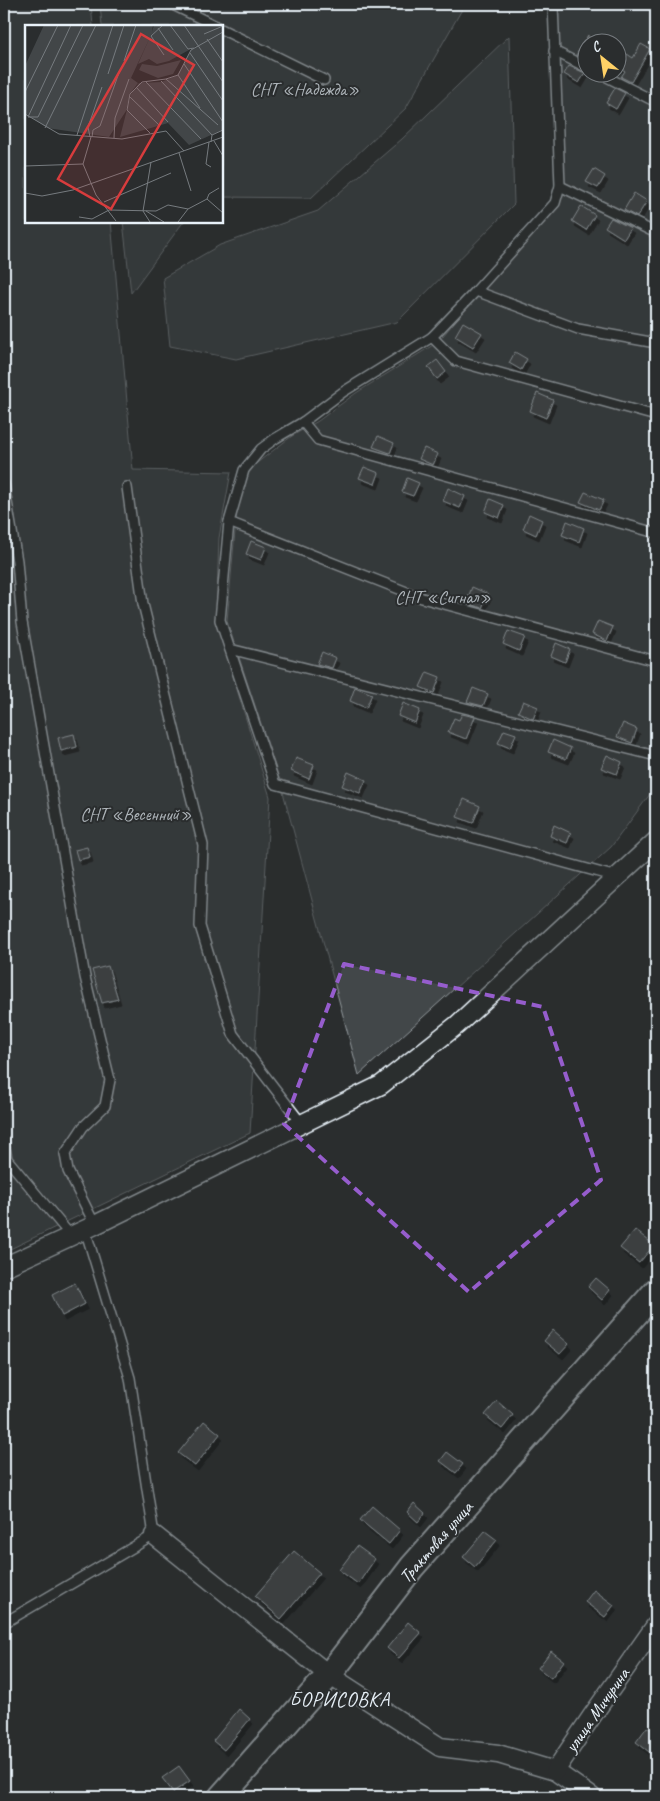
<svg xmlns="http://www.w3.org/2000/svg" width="660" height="1801" font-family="Caveat,sans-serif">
	<defs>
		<filter id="shadow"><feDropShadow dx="3" dy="5" stdDeviation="0" flood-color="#0009"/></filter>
	</defs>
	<rect width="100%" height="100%" fill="#2a2d2e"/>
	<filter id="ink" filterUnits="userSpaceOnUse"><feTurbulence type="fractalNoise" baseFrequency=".02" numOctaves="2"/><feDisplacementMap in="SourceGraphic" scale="10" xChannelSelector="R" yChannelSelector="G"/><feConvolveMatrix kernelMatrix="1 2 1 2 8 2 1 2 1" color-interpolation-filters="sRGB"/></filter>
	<g filter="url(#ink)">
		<g fill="#424648" stroke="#959ca0" fill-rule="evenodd">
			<polygon points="4,4 91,4 93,26 26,26 26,221 111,221 133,470 231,472 219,538 216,621 270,797 250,1133 4,1252"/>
			<polygon points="100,4 465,4 406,108 311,198 221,197 221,26 102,26"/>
			<path d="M549,4H656V786L611,847L359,1075L280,781L227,621L240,476L292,436L318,421L356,393L438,342L561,191ZM588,42H618V72H588Z"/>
			<polygon points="509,36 514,204 397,322 236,359 170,346 163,278 220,245 318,211 402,139"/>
			<polygon points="123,221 184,221 131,293"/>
		</g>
		<g fill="#535759" stroke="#e8f1f8" filter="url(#shadow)">
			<polygon points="588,35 588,61 576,55"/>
			<polygon points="641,44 650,49 631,82 621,77 625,71 619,67 627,54 633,58"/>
			<polygon points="569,66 585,73 579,83 564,74"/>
			<polygon points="615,88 625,93 616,109 606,103"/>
			<polygon points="594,169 605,176 598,188 586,182"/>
			<polygon points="634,193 647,201 637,217 624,210"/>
			<polygon points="581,206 595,215 586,230 572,221"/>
			<polygon points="611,218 631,228 624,239 605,227"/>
			<polygon points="463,322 482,333 473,347 455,336"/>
			<polygon points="515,352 527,359 521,370 509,363"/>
			<polygon points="437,360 446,372 437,379 428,367"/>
			<polygon points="537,393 553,400 546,418 530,411"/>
			<polygon points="378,436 394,443 390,453 373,447"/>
			<polygon points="424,448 438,454 433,465 419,459"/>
			<polygon points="364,467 379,473 375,484 359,478"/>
			<polygon points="407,478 419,483 413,496 402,492"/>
			<polygon points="448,488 465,496 460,508 443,501"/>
			<polygon points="585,492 604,500 599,510 580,502"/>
			<polygon points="490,499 504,505 499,518 485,512"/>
			<polygon points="529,514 542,520 536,535 523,529"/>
			<polygon points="567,521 584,528 579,542 562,535"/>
			<polygon points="251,541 266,547 261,560 246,554"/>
			<polygon points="472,587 488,594 482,608 466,603"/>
			<polygon points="598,621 613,627 607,641 592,634"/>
			<polygon points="508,631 525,637 519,651 503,644"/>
			<polygon points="556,643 570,649 565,662 551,656"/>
			<polygon points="322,652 336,658 332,668 317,664"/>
			<polygon points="427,672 440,677 434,693 420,687"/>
			<polygon points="355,687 372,694 366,708 350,701"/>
			<polygon points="473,688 488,694 483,706 467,702"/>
			<polygon points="523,701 538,707 533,719 518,712"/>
			<polygon points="403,703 420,710 415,723 398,716"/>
			<polygon points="462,714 475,717 466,739 448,732 454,718 459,720"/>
			<polygon points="623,723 637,729 632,743 617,737"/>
			<polygon points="504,730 516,734 510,748 498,743"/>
			<polygon points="74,734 77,747 61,751 58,738"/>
			<polygon points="553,740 571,748 566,759 548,752"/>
			<polygon points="607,755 622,762 617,774 601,768"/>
			<polygon points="296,758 314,765 309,779 291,771"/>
			<polygon points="348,772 366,780 360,793 342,786"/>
			<polygon points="464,799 480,806 473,823 457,817"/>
			<polygon points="554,825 571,833 567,843 550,836"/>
			<polygon points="87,847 90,857 78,860 75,850"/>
			<polygon points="108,966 118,999 102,1003 92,970"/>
			<polygon points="635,1230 654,1245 639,1263 620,1248"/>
			<polygon points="596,1278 610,1290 602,1300 588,1287"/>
			<polygon points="75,1283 85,1304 62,1316 52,1295"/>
			<polygon points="553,1330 569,1344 560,1354 544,1341"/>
			<polygon points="497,1401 513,1415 502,1429 485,1415"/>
			<polygon points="204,1421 220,1434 195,1466 178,1453"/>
			<polygon points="447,1452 463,1464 456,1473 440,1461"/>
			<polygon points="414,1503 425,1513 418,1522 407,1512"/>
			<polygon points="372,1506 400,1530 389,1544 360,1520"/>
			<polygon points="485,1531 497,1540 475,1567 463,1557"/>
			<polygon points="357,1546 375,1559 358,1584 339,1570"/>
			<polygon points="294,1551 320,1573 281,1619 255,1596"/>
			<polygon points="594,1590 614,1605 605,1617 585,1602"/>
			<polygon points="408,1622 421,1633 399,1658 387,1648"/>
			<polygon points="551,1651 564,1661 551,1678 538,1668"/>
			<polygon points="239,1709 250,1719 224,1750 213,1741"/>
			<polygon points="647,1727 656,1733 656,1757 636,1742"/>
			<polygon points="179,1766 190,1781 173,1792 162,1778"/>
		</g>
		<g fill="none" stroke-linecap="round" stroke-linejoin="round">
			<defs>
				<g id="service">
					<polyline points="171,4 216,26"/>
					<polyline points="553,4 560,186 555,203 476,291 578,329 656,343"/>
					<polyline points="221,29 324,80"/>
					<polyline points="554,51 588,68"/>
					<polyline points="597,72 656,102"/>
					<polyline points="560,186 656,233"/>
					<polyline points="476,291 432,337 343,392 303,422 276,438 261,449 244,470 229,522 220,620 275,784 617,877"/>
					<polyline points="432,337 456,361 656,416"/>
					<polyline points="303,422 318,440 656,533"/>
					<polyline points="4,484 17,561 22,622 85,977 110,1080 105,1106 83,1127 65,1154 68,1171 95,1225"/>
					<polyline points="127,487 143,604 203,845 200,926 233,1034 302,1124"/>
					<polyline points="229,522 422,598 656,661"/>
					<polyline points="230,649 656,756"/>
					<polyline points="4,1141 7,1159 71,1236"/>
					<polyline points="4,1623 154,1535 130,1378 85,1229"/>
				</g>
				<g id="minor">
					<polyline points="4,1267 95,1225 381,1085 457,1025 656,841"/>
					<polyline points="154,1535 329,1675 440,1747 498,1754 555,1771 592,1797"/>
					<polyline points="555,1771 592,1716 656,1625"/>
				</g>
				<polyline id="secondary" points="221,1797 329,1675 412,1567 656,1291"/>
			</defs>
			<use href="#service" stroke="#e8f1f8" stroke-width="12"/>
			<use href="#minor" stroke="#e8f1f8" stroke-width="21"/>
			<use href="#secondary" stroke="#e8f1f8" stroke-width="28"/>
			<use href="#service" stroke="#2a2d2e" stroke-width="9"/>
			<use href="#minor" stroke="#2a2d2e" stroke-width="18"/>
			<use href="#secondary" stroke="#2a2d2e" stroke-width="24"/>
		</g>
	</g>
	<path d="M0 0H660V1801H0ZM344,964L543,1007L601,1180L469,1292L284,1124Z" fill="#2a2d2e" fill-opacity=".55" fill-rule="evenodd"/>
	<path fill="none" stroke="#965dcd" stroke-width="4" stroke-dasharray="10 6" stroke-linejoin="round" d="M344,964L543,1007L601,1180L469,1292L284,1124Z"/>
	<g text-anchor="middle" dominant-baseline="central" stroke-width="4" stroke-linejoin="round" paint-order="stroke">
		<g font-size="18" fill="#aeb5ba" stroke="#2a2d2e">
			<text x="305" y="89">СНТ «Надежда»</text>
			<text x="443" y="597">СНТ «Сигнал»</text>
			<text x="136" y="814">СНТ «Весенний»</text>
		</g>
		<g font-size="18" fill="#e8f1f8" stroke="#2a2d2e">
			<text transform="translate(436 1542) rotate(-49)">Трактовая улица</text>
			<text transform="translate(597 1710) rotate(-55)">улица Мичурина</text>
		</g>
		<g font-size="20" letter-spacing="1" fill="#e8f1f8" stroke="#2a2d2e">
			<text x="340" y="1699">БОРИСОВКА</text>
		</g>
	</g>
	<g transform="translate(25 25)">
		<rect width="198" height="198" fill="#2a2d2e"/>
		<path d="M19,0H128L127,7L129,0H197V105L164,120L143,98L95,112L106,69L114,58L136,57L153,50L166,25L173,20L144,36L132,39L124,34L113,39L126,10L106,53L113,58L105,69L101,86L84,112L22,103L0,88V41ZM156,35L148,49L133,53L114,45L117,39L132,41Z" fill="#424648"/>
		<path fill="none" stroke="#767b7f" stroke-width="1" d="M46,0L3,92H13L58,0M138,0L126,11L139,30M145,0L163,24L169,23M159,0L198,57M133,3L148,25M179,9L198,1M182,14L198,37M165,28L198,76M99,36L111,0M159,39L198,97M83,49L99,0M153,50L175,83M136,56L187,110M121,57L176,114M111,62L143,97M0,67L33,0M105,72L134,100M0,89L34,109L97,114L141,106L159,126M193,100L141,54L153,50L166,25L198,7M20,103L71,0M125,108L102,85L105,69L117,57L141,54M52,110L88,0M65,112L63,102L77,62M66,112L58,139L71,170L91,196M67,112L68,105L75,101L95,45M89,113L90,93L104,54M189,116L198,131M184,117L181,139L186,142M186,117L187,110L198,105M154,128L166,166M0,141L58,139M0,168L17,171L48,165L198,112M182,174L198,188M79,177L146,148M121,186L139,197M54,192L67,194L84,185L131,186L143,180L163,184M125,197L118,186L126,137M153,197L163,184L182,174L184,169L194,163"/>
		<path fill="#d83c3d" fill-opacity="0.15" stroke="#d83c3d" stroke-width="2.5" d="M116,9L169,40L86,184L33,154Z"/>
		<rect width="198" height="198" fill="none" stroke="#e8f1f8" stroke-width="2.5"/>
	</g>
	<rect width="660" height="1801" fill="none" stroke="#2a2d2e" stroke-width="20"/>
	<rect x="10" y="10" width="640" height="1781" fill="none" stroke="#e8f1f8" stroke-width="2" filter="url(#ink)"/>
	<g transform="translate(602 58) rotate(330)"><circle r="24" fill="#2a2d2e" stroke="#767b7f"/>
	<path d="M0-4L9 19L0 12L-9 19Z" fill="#ffd166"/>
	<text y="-8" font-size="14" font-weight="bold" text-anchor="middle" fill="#e8f1f8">С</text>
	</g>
</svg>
